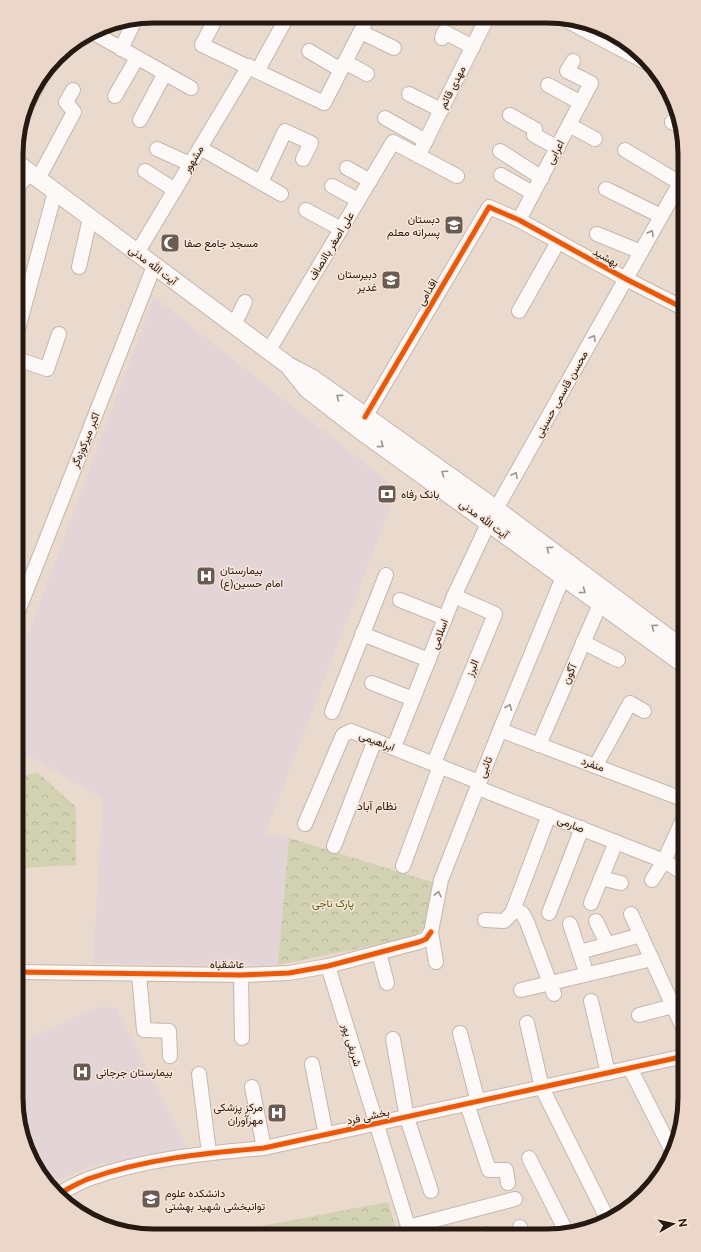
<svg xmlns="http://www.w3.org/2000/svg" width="701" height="1252" font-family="'Public Sans',Vazirmatn,sans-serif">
	<defs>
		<pattern id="park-crowns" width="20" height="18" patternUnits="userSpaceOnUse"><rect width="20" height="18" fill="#d2d2b3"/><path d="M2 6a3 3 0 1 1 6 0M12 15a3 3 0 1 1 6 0" fill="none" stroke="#b4b499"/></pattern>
	</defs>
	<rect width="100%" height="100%" fill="#ead9cd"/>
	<g fill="#e3d4d8">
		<polygon points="154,297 397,489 265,834 289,838 278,965 93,963 103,799 16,748 17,664"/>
		<polygon points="97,1007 116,1008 189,1152 98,1164 50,1182 23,1143 16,1098 16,1045"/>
	</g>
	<g fill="url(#park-crowns)">
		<polygon points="37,772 76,807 76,865 16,868 16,778"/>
		<polygon points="289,838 435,883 423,928 419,933 409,938 278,965"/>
		<polygon points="388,1202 398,1236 253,1235 252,1228"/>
	</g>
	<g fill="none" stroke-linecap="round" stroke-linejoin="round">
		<defs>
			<g id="minor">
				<polyline points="217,16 202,45 324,103 368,17"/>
				<polyline points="564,19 647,63"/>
				<polyline points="92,32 191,88"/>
				<polyline points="361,32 394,48"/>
				<polyline points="442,38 444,32 473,47"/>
				<polyline points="121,49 135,20"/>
				<polyline points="309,51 341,70"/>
				<polyline points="345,62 367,74"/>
				<polyline points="258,70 287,17"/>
				<polyline points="548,85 581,103"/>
				<polyline points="409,94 441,110"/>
				<polyline points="115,96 137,58"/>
				<polyline points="27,105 40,80"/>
				<polyline points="510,115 535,129 534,135 558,148"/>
				<polyline points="385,118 426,141"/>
				<polyline points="140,120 165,73"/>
				<polyline points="672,122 680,126"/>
				<polyline points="569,125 595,139"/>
				<polyline points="200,148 281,194"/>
				<polyline points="157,149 190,164"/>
				<polyline points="625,150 680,183"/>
				<polyline points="500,151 542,178"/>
				<polyline points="418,156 487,18"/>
				<polyline points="347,168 370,181"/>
				<polyline points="145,171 175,190"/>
				<polyline points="501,175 533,193"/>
				<polyline points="38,179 74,112 66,102 73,90"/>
				<polyline points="261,182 285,131 311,143 303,159"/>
				<polyline points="332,186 358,200"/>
				<polyline points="606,189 661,216"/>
				<polyline points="17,194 20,183 31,174"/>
				<polyline points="306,210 341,229"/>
				<polyline points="519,220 591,83 567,71 573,61"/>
				<polyline points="597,234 641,252"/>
				<polyline points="137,253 249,66"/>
				<polyline points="79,267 90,218"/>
				<polyline points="519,311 558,242"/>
				<polyline points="234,325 245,302"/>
				<polyline points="17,333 55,192"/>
				<polyline points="269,350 393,142 457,176"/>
				<polyline points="17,359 47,369 59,334"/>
				<polyline points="365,417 489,207 519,220 626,279 685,309"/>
				<polyline points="496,509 685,174"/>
				<polyline points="400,600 445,618"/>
				<polyline points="17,614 154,266"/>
				<polyline points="362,634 429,660"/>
				<polyline points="583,642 618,660"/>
				<polyline points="372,683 413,699"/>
				<polyline points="332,712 386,575"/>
				<polyline points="500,730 685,800"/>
				<polyline points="539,745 600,604"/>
				<polyline points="394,747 454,596 489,522"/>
				<polyline points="434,763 495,614 454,596"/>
				<polyline points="596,765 630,703 644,711"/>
				<polyline points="478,788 664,861 685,874"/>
				<polyline points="305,824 343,735 351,731 479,782"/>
				<polyline points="334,846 375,740"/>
				<polyline points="403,866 440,766"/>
				<polyline points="601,878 621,883"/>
				<polyline points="652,880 664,861 685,815"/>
				<polyline points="591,903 616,842"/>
				<polyline points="513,910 522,913 527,922 554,994"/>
				<polyline points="549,913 582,828"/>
				<polyline points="631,914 685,1032"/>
				<polyline points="485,920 504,921 512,913 549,815"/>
				<polyline points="596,921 607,944"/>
				<polyline points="570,924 584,966"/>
				<polyline points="580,952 641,935"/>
				<polyline points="379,953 387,983"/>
				<polyline points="436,962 431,932 441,880 500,730 563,577"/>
				<polyline points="328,966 411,1236"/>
				<polyline points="16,972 241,975 289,973 328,966 419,942 426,939 431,932"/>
				<polyline points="139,974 144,1030 169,1031 170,1056"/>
				<polyline points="241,975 242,1038"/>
				<polyline points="521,990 652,959"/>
				<polyline points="591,1001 608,1073"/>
				<polyline points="639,1015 673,1006"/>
				<polyline points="527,1023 542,1088 608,1220"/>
				<polyline points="460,1033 478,1102"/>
				<polyline points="393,1039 407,1118 431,1191"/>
				<polyline points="312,1064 326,1135"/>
				<polyline points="630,1068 673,1153"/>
				<polyline points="199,1074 209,1153"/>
				<polyline points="252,1087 264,1148"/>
				<polyline points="467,1104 489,1170 506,1170 508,1183"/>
				<polyline points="529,1158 567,1233"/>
				<path d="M58,1194C68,1189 78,1183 88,1179C144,1159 205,1153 264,1148L685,1056"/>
				<polyline points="408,1227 515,1199"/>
				<polyline points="520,1227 523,1236"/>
				<polyline points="487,1234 487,1236"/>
			</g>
			<g id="major">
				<polyline points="17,163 289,366 312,378 496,509 685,650"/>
				<polyline points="291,369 307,389 357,428 685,665"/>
			</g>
		</defs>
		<use href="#minor" stroke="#c5b7ad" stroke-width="16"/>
		<use href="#major" stroke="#c5b7ad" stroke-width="19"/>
		<use href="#minor" stroke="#fcf9f8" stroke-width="14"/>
		<use href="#major" stroke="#fcf9f8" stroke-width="17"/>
		<defs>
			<g id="cycleway">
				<polyline points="365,417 489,207 519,220 626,279 685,309"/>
				<polyline points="16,972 241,975 289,973 328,966 419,942 426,939 431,932"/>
				<path d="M58,1194C68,1189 78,1183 88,1179C144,1159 205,1153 264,1148L685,1056"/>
			</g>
		</defs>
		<use href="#cycleway" stroke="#fbe7d9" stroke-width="8"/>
		<use href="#cycleway" stroke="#e8590c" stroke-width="5"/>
	</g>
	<defs><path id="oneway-chevron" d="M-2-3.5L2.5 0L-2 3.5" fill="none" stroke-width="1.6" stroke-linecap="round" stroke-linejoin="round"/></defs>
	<g stroke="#9b9490">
		<use href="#oneway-chevron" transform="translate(651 233) rotate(-60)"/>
		<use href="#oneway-chevron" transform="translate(593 338) rotate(-61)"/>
		<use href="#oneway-chevron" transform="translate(339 397) rotate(-143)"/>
		<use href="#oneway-chevron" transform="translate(381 445) rotate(36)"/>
		<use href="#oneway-chevron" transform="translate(444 473) rotate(-145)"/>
		<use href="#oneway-chevron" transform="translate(515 475) rotate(-61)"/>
		<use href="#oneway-chevron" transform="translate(549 549) rotate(-143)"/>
		<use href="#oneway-chevron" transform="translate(583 591) rotate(36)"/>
		<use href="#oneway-chevron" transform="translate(654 627) rotate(-143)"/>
		<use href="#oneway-chevron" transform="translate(509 707) rotate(-67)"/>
		<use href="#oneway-chevron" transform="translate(438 894) rotate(-76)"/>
	</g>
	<defs>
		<symbol id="school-square" viewBox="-11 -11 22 22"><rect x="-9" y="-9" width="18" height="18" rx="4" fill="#6a5c53" stroke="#fbe7d9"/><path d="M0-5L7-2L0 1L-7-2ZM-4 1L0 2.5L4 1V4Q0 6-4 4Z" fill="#fff"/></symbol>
		<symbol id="mosque-square" viewBox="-11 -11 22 22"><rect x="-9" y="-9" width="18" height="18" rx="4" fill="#6a5c53" stroke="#fbe7d9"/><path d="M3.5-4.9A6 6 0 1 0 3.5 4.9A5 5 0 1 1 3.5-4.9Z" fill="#fff"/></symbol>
		<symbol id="bank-square" viewBox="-11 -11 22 22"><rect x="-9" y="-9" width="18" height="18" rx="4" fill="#6a5c53" stroke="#fbe7d9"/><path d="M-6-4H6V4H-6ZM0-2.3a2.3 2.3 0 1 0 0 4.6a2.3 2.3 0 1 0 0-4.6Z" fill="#fff"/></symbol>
		<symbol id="hospital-square" viewBox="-11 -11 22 22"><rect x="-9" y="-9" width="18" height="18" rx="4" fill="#6a5c53" stroke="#fbe7d9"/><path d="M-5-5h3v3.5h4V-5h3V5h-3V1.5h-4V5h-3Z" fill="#fff"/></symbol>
		<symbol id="university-square" viewBox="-11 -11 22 22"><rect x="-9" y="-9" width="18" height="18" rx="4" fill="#6a5c53" stroke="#fbe7d9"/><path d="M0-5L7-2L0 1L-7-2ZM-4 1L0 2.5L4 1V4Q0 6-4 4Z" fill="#fff"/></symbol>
	</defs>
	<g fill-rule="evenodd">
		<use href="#school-square" x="443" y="214" width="22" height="22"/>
		<use href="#mosque-square" x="159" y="232" width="22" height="22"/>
		<use href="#school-square" x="380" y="269" width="22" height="22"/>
		<use href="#bank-square" x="376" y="483" width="22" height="22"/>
		<use href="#hospital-square" x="195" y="565" width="22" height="22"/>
		<use href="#hospital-square" x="71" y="1061" width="22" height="22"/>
		<use href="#hospital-square" x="266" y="1102" width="22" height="22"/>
		<use href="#university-square" x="140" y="1188" width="22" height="22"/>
	</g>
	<g text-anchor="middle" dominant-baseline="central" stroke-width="3" stroke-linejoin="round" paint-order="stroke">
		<g font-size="11" fill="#251911" stroke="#fbe7d9">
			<text transform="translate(452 87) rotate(-63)">مهدی قائم</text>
			<text transform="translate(555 152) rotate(-62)">اعرابی</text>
			<text transform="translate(193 159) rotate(-59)">مشهور</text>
			<text transform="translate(331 246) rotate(-59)">علی اصغر باانصاف</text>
			<text transform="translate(606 257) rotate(29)">بهشید</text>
			<text transform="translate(153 265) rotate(37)">آیت الله مدنی</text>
			<text transform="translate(427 292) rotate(-59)">اقدامی</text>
			<text transform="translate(561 394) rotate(-61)">محسن قاسمی حسینی</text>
			<text transform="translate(85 440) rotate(-68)">اکبر میرکوزه‌گر</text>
			<text transform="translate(484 519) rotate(36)">آیت الله مدنی</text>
			<text transform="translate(439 634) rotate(-69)">اسلامی</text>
			<text transform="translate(472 668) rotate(-68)">البرز</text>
			<text transform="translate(569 674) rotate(-66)">آگون</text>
			<text transform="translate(377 741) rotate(21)">ابراهیمی</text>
			<text transform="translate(593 764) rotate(20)">منفرد</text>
			<text transform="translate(485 767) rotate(-69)">تائبی</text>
			<text transform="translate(571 824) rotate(22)">صارمی</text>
			<text x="227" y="964">عاشقباه</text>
			<text transform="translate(352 1045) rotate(73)">شریفی پور</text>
			<text transform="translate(368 1116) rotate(-12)">بخشی فرد</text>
		</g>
		<g font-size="11" fill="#251911" stroke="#fbe7d9" text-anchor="start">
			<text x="440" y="219" text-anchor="end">دبستان<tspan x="440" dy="13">پسرانه معلم</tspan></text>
			<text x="184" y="243">مسجد جامع صفا</text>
			<text x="377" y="274" text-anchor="end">دبیرستان<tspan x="377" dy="13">غدیر</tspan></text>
			<text x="401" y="494">بانک رفاه</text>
			<text x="220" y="570">بیمارستان<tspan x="220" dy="13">امام حسین(ع)</tspan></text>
			<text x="96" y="1072">بیمارستان جرجانی</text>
			<text x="263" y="1107" text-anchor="end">مرکز پزشکی<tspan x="263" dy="13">مهرآوران</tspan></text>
			<text x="165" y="1193">دانشکده علوم<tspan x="165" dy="13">توانبخشی شهید بهشتی</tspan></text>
		</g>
		<g font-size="11" fill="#50600c" stroke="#fbe7d9">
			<text x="333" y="903">پارک ناجی</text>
		</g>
		<g font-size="12" fill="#251911" stroke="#fbe7d9">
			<text x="377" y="806">نظام آباد</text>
		</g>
	</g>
	<path d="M0 0H701V1252H0ZM154 23H547A131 131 0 0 1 678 154V1098A131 131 0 0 1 547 1229H154A131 131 0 0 1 23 1098V154A131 131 0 0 1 154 23Z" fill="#ead7c9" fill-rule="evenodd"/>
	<path fill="none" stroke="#251911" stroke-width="5" d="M154 23H547A131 131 0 0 1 678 154V1098A131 131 0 0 1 547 1229H154A131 131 0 0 1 23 1098V154A131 131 0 0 1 154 23Z"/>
	<g transform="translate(673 1224) rotate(82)" stroke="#fbe7d9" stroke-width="3" paint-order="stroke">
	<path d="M0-3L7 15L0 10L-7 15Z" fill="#251911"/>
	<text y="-6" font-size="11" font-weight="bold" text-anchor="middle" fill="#251911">N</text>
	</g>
</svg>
